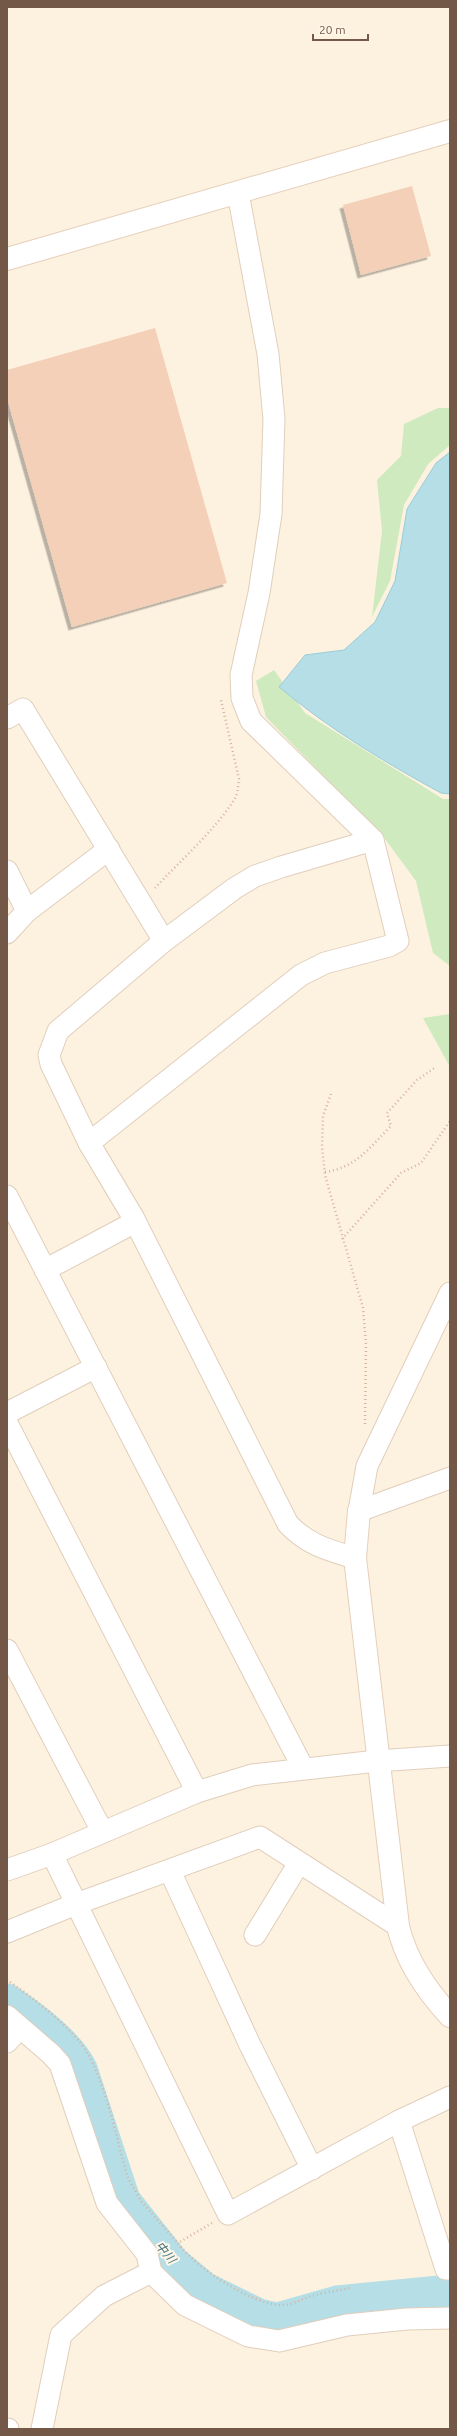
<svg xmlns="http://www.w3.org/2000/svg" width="457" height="2436" font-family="Ubuntu,'Noto Sans JP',sans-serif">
	<defs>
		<filter id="shadow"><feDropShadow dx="-3.5" dy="3.5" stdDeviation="0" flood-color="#0004"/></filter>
	</defs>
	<rect width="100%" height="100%" fill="#fdf2e0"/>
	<g fill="#cfeabf">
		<polygon points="438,408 450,408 450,445 428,464 404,505 390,581 372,617 382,531 377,480 401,456 404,424"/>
		<polygon points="274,670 305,713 443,799 450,799 450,966 433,953 416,881 385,839 266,717 256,681"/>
		<polygon points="450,1014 450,1067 423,1018"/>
	</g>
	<path fill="#b5dee6" stroke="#9bcdd8" d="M450,452V794L441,793C384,762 329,729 279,687L305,655L344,650L375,622L395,581L407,509L436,463Z"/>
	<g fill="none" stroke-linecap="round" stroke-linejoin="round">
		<path stroke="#b5dee6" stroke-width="33" d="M7,2000C33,2017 67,2042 81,2069L124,2200L173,2262L204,2288L259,2315L277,2319L337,2302L450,2291"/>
	</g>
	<g fill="#f3d0b7" filter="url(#shadow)">
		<polygon points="412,186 431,256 361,275 343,205"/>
		<polygon points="155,328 227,583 72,627 7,398 7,370"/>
	</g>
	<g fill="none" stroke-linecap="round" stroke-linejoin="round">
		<defs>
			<g id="street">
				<polyline points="7,718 23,709 164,941"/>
				<polyline points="7,871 27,911 7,933"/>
				<polyline points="27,911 109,849"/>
				<polyline points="89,1143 301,975 325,963 389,946 398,941 373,840 251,721 242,698 241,675 259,593 271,514 274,419 268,354 238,193"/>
				<polyline points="7,1196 303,1768"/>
				<polyline points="45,1270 135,1222"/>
				<polyline points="450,1293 367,1466 359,1511 450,1478"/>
				<polyline points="7,1413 96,1367"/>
				<polyline points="7,1423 197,1792"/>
				<path d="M355,1558C328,1550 308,1545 288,1524L133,1217L89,1143L51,1064L49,1055L58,1031L164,941L235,888L255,876L281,867L373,840"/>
				<polyline points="7,1650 102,1831"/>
				<polyline points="52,1854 228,2214 399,2121 450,2097"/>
				<polyline points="7,1870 52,1854 197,1792 252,1775 377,1761 450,1756"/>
				<polyline points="170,1871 250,2045 312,2169"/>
				<polyline points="7,1932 76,1904 260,1837 398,1926"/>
				<polyline points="255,1935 299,1863"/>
				<polyline points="7,2016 51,2054 60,2064 107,2203 147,2254 151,2272 185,2305 248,2336 279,2341 347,2325 407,2319 450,2318"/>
				<polyline points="7,2042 20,2028"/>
				<polyline points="399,2121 446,2269 450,2269"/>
				<polyline points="7,2429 8,2429"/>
				<polyline points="42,2429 61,2335 104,2296 151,2272"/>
			</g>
			<g id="secondary">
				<polyline points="7,259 450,131"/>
				<path d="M359,1511L355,1558L398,1926C406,1961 426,1990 450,2016"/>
			</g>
		</defs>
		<use href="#street" stroke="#e1cebc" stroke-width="23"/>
		<use href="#secondary" stroke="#e6cfba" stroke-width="24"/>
		<g stroke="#d7b39b" stroke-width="2.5" stroke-dasharray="1 3" stroke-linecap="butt">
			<path d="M155,888C179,862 215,830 234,800C238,794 238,786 239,779L221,700"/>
			<polyline points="331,1094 323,1116 322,1147 325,1175 363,1308 366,1344 365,1424"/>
			<path d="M325,1172C356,1168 370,1147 391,1126L387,1113L417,1080L436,1067"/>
			<polyline points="342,1239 401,1173 421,1163 450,1121"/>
			<path d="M7,1980C30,1995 75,2030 88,2054C108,2091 116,2136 127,2176L141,2201L178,2243"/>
			<path d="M212,2223L178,2243C193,2266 253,2305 281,2305C291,2306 299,2300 308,2297C321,2293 336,2291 350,2288"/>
		</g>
		<use href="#street" stroke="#fff" stroke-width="21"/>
		<use href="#secondary" stroke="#fff" stroke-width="22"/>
	</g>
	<g text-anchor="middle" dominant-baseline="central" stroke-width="4" stroke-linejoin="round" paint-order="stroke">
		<g font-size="12" font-style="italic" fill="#3e7481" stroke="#fff6e7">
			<text transform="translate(166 2252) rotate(50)">中川</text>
		</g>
	</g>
	<rect width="457" height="2436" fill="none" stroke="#745847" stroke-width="16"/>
	<path d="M313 34v6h55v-6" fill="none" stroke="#745847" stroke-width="2"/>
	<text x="319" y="34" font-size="12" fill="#745847" stroke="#fff6e7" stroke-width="3" paint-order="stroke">20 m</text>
</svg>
